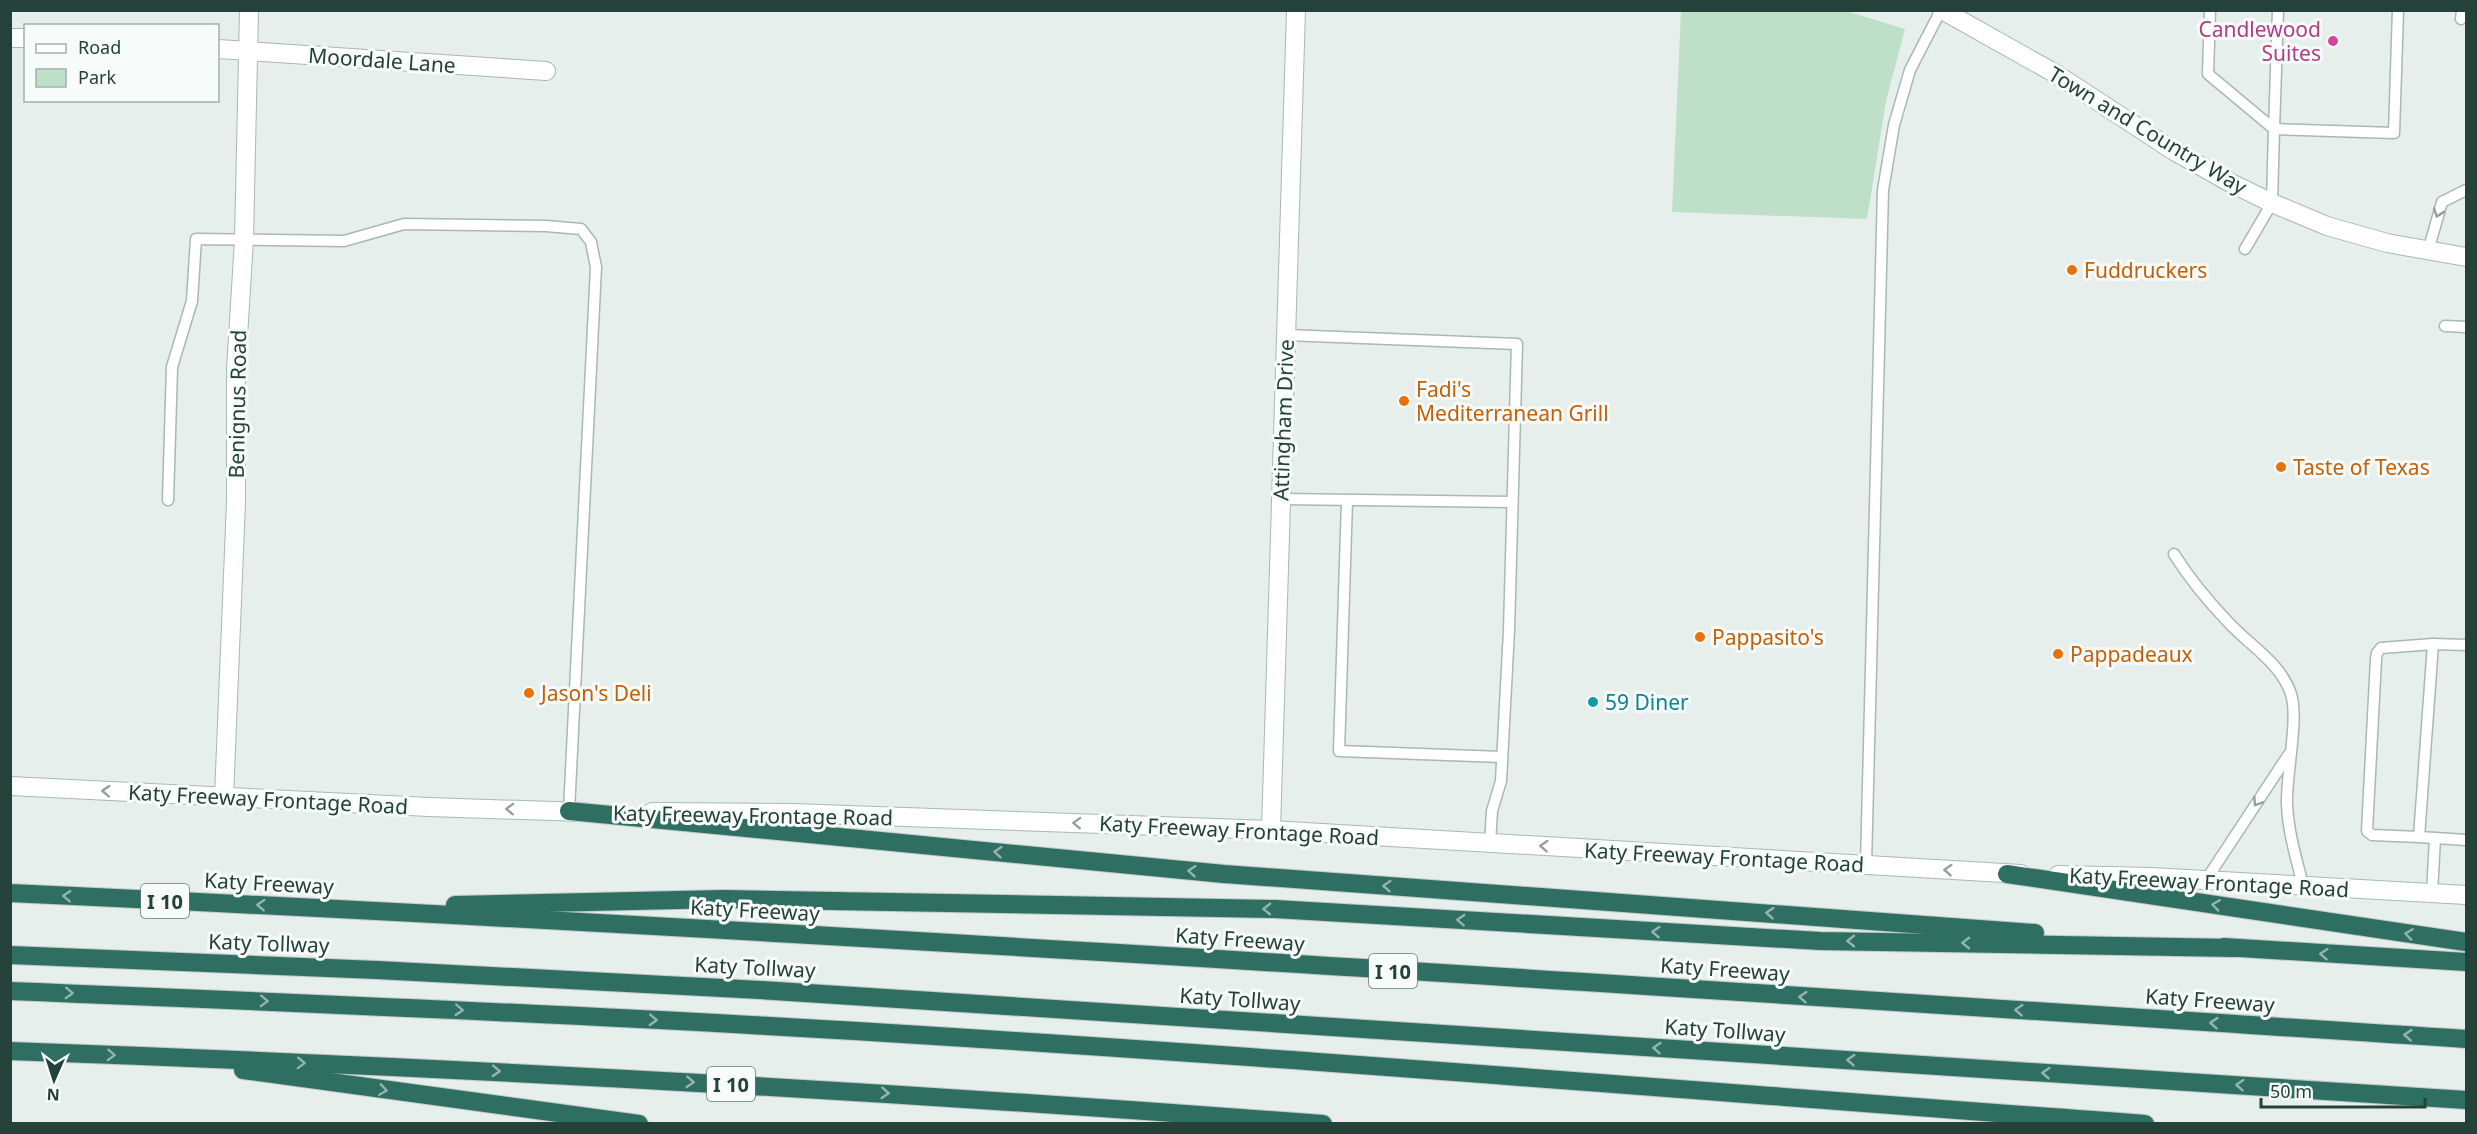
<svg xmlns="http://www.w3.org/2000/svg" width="2477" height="1134" font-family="'Noto Sans',sans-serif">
	<rect width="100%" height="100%" fill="#e6efeb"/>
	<polygon fill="#bfe0c8" points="1681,11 1846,11 1905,29 1886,101 1867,219 1672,212"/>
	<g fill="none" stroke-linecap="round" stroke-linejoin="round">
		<defs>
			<g id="service">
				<polyline points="2210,10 2208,74 2274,129"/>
				<polyline points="2461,19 2462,10"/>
				<polyline points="2274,129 2278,10"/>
				<polyline points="2245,249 2272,203 2274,129 2394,133 2398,10"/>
				<polyline points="2428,251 2442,202 2466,190"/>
				<polyline points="2445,326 2466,327"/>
				<polyline points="1286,335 1517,344 1509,630 1501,781 1492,811 1490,843"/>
				<polyline points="1281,499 1511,502"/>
				<polyline points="168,500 172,367 192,301 196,239 344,241 404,224 546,226 581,229 591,242 596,267 569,811"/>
				<polyline points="1347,501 1339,751 1502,757"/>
				<path d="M2174,554C2189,578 2208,601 2228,622C2249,645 2281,663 2291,694C2299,719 2286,774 2287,804C2288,831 2296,858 2303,885"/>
				<polyline points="2419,837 2372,835 2367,831 2376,659 2377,653 2381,648 2433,644"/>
				<polyline points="2435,838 2466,840"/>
				<polyline points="1866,865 1883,190 1894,125 1910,70 1941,10"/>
				<polyline points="2206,880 2289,754"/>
				<polyline points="2432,893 2435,838 2419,837 2433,644 2466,645"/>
			</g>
			<g id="minor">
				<polyline points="10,38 26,38"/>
				<polyline points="218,49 546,71"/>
			</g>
			<g id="tertiary">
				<polyline points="1942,10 2056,74 2174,151 2229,182 2272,203 2327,226 2387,243 2466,257"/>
				<polyline points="224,797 236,502 236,369 244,240 249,10"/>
				<polyline points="1271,830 1296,10"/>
			</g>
			<g id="secondary">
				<polyline points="10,786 429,807 583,812"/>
				<polyline points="652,812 792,813 1271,830 2021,874"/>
				<polyline points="2058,875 2152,877 2466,895"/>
			</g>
			<g id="motorway">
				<polyline points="569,811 1224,874 2035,933"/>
				<polyline points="2007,874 2466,942"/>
				<path d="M10,893C830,931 1648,986 2466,1039"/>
				<polyline points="455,905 724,899 1275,909 1820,941 2234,948"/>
				<polyline points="2224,947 2466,962"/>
				<polyline points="10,955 377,970 760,990 2466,1100"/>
				<path d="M10,991C257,1001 504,1011 751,1025C1216,1051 1680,1090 2145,1124"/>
				<path d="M10,1051C449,1067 886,1091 1323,1124"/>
				<polyline points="243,1070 639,1124"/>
			</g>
		</defs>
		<use href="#service" stroke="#a8b8b2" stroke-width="13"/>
		<use href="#minor" stroke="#a8b8b2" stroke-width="20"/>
		<use href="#tertiary" stroke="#a8b8b2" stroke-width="20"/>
		<use href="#secondary" stroke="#a4bbb3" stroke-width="20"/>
		<use href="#motorway" stroke="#c2cac8" stroke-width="20"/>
		<use href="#service" stroke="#fff" stroke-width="10"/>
		<use href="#minor" stroke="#fff" stroke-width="18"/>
		<use href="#tertiary" stroke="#fff" stroke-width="18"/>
		<use href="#secondary" stroke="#fff" stroke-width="18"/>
		<use href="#motorway" stroke="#2f6f62" stroke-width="18"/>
	</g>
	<defs><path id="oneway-chevron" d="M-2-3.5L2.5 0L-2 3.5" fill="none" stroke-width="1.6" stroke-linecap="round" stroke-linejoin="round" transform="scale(1.5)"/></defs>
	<g stroke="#92a09c">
		<use href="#oneway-chevron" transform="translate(2438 213) rotate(109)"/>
		<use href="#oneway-chevron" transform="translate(106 791) rotate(-177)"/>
		<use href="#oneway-chevron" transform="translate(2257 802) rotate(123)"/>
		<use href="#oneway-chevron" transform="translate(510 809) rotate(-178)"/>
		<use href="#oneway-chevron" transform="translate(1077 823) rotate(-178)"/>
		<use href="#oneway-chevron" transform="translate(1544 846) rotate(-177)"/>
		<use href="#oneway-chevron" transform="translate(1948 870) rotate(-176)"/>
	</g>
	<g stroke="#93b5ae">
		<use href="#oneway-chevron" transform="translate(998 852) rotate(-175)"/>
		<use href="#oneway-chevron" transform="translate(1192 871) rotate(-175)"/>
		<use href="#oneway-chevron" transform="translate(1387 886) rotate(-176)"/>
		<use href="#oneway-chevron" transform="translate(67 896) rotate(-177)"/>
		<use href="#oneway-chevron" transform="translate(261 905) rotate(-177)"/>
		<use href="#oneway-chevron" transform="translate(2216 905) rotate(-172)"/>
		<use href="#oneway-chevron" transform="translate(1267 909) rotate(-179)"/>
		<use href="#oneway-chevron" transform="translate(1770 913) rotate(-176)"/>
		<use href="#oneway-chevron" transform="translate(1461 920) rotate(-177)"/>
		<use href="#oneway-chevron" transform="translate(1656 932) rotate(-176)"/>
		<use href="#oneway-chevron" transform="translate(2409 934) rotate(-172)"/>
		<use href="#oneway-chevron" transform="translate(1851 941) rotate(-180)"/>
		<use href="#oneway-chevron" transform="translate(1966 943) rotate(-179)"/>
		<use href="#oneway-chevron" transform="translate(2324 954) rotate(-176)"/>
		<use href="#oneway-chevron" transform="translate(69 993) rotate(2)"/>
		<use href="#oneway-chevron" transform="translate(1803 997) rotate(-176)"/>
		<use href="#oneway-chevron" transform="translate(264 1001) rotate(2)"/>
		<use href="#oneway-chevron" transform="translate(459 1010) rotate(3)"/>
		<use href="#oneway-chevron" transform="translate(2019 1010) rotate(-176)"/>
		<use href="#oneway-chevron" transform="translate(653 1020) rotate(3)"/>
		<use href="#oneway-chevron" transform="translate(2214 1023) rotate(-176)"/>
		<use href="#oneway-chevron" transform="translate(2408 1035) rotate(-176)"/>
		<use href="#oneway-chevron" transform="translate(1657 1048) rotate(-176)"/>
		<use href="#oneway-chevron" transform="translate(111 1055) rotate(2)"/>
		<use href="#oneway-chevron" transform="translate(1851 1060) rotate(-176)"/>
		<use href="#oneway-chevron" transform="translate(301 1063) rotate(2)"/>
		<use href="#oneway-chevron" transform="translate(496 1071) rotate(3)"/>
		<use href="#oneway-chevron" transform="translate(2046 1073) rotate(-176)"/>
		<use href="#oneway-chevron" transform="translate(690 1082) rotate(3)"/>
		<use href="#oneway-chevron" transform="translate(2240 1085) rotate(-176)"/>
		<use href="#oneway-chevron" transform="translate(383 1090) rotate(8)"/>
		<use href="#oneway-chevron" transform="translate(885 1093) rotate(4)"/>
	</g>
	<circle fill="#d1479c" stroke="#f7fbf9" stroke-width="2" cx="2333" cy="41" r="6"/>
	<g fill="#e8710a" stroke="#f7fbf9" stroke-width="2">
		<circle cx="2072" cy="270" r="6"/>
		<circle cx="1404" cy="401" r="6"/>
		<circle cx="2281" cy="467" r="6"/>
		<circle cx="1700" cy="637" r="6"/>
		<circle cx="2058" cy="654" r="6"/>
		<circle cx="529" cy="693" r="6"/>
	</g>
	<circle fill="#0f9aa8" stroke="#f7fbf9" stroke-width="2" cx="1593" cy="702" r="6"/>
	<g text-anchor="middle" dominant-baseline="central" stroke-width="6" stroke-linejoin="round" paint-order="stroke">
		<g fill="#f7fbf9" stroke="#637a73" stroke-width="1.5">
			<rect x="141" y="884" width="48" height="34" rx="4.5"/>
			<rect x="1369" y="954" width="48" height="34" rx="4.5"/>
			<rect x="707" y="1067" width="48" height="34" rx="4.5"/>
		</g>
		<g font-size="20" font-weight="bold" fill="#24423a">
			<text x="165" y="901">I 10</text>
			<text x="1393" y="971">I 10</text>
			<text x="731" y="1084">I 10</text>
		</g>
		<g font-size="21" fill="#b23c85" stroke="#f7fbf9" text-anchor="end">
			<text x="2321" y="29">Candlewood<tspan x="2321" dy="24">Suites</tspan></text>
		</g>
		<g font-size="21" fill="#24423a" stroke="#f7fbf9">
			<text transform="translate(382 60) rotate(4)">Moordale Lane</text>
			<text transform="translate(2148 130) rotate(31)">Town and Country Way</text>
			<text transform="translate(237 404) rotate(-89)">Benignus Road</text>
			<text transform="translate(1283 420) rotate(-88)">Attingham Drive</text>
			<text transform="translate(268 799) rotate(3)">Katy Freeway Frontage Road</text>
			<text transform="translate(753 815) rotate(1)">Katy Freeway Frontage Road</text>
			<text transform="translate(1239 830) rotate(3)">Katy Freeway Frontage Road</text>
			<text transform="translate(1724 857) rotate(3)">Katy Freeway Frontage Road</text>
			<text transform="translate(2209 882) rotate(3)">Katy Freeway Frontage Road</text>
			<text transform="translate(269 883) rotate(3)">Katy Freeway</text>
			<text transform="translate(755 910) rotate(3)">Katy Freeway</text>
			<text transform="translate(1240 939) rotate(4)">Katy Freeway</text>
			<text transform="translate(269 943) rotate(2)">Katy Tollway</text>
			<text transform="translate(755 967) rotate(3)">Katy Tollway</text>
			<text transform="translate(1725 969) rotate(4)">Katy Freeway</text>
			<text transform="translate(1240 999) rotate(4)">Katy Tollway</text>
			<text transform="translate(2210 1000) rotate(4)">Katy Freeway</text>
			<text transform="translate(1725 1030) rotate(4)">Katy Tollway</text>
		</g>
		<g font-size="21" fill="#c56008" stroke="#f7fbf9" text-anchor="start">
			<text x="2084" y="270">Fuddruckers</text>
			<text x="1416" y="389">Fadi's<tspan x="1416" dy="24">Mediterranean Grill</tspan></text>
			<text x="2293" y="467">Taste of Texas</text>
			<text x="1712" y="637">Pappasito's</text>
			<text x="2070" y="654">Pappadeaux</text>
			<text x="541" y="693">Jason's Deli</text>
		</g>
		<g font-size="21" fill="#0d838f" stroke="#f7fbf9" text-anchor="start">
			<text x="1605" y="702">59 Diner</text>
		</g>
	</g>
	<rect width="2477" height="1134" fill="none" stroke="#24423a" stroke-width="24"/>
	<rect x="24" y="24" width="195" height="78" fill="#f7fbf9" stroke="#a3b1ad" stroke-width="1.5"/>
	<rect x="36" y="44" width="30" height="9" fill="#ffffff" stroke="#a3b1ad" stroke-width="1.5"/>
	<text x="78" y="54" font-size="18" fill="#24423a">Road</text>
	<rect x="36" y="69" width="30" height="18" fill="#bfe0c8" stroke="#a3b1ad" stroke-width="1.5"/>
	<text x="78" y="84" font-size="18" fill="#24423a">Park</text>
	<g transform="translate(54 1080) rotate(183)" stroke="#f7fbf9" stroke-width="4.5" paint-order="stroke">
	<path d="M0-4.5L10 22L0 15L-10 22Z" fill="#24423a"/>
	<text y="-9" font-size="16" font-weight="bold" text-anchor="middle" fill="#24423a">N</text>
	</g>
	<path d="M2261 1098v9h164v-9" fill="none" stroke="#24423a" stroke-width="3"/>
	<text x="2270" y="1098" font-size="18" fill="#24423a" stroke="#f7fbf9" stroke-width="4.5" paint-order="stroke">50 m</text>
</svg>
